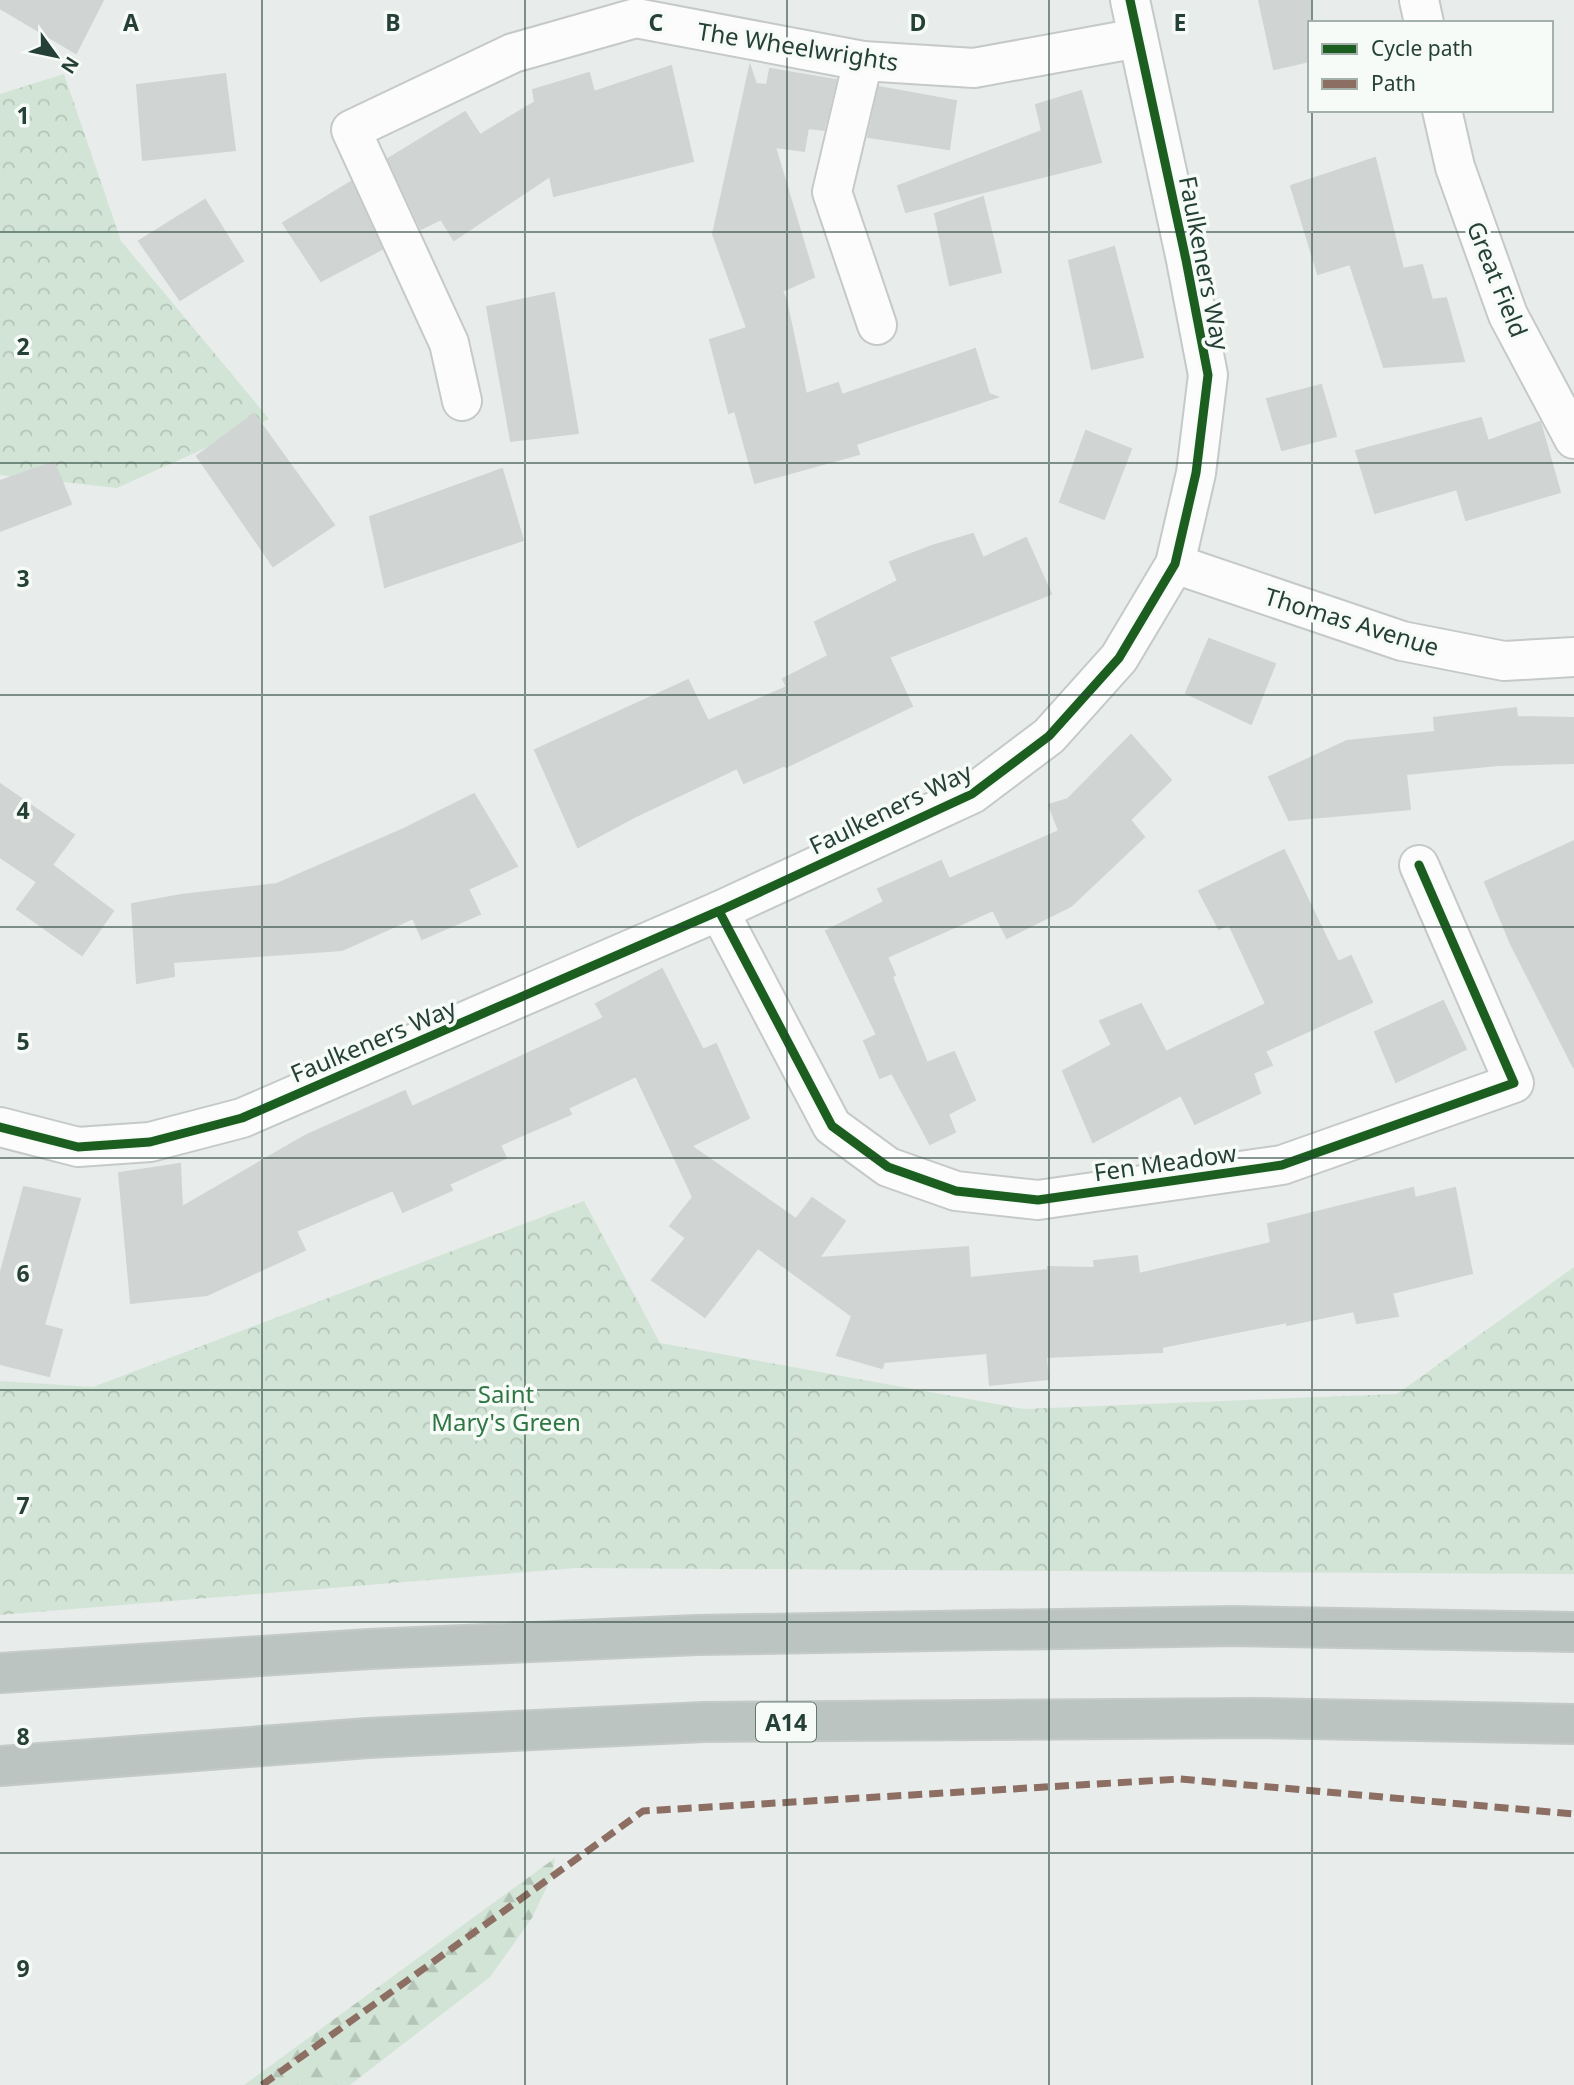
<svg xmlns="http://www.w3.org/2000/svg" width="1574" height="2085" font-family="'Noto Sans',sans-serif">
	<defs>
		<pattern id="forest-firs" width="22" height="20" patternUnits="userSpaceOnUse" patternTransform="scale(1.75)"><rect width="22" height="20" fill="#d2e4d6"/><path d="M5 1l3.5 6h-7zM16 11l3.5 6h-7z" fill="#b4c5b8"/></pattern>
		<pattern id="park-crowns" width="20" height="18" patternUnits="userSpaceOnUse" patternTransform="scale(1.75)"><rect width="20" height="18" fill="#d2e4d6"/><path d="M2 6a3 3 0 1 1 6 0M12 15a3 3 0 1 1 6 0" fill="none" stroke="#b4c5b8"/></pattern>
	</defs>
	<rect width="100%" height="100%" fill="#e8ecea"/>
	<polygon fill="url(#forest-firs)" points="555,1858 552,1876 532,1918 490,1977 350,2085 244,2085"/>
	<g fill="url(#park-crowns)">
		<polygon points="64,74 121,241 269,419 117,488 0,475 0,94"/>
		<polygon points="584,1201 660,1343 1024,1409 1397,1394 1574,1267 1574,1574 576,1568 0,1615 0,1381 93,1387"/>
	</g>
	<g fill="#d0d5d3" stroke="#d0d5d3" stroke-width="2">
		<polygon points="0,0 103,0 76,53 0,8"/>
		<polygon points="1259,0 1310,0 1310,61 1274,69"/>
		<polygon points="671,66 693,161 554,196 550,176 454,240 441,219 421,229 388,159 465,112 480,135 535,102 533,90 589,73 594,92"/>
		<polygon points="750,66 756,84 767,85 770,69 836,80 824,130 808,128 804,151 775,147 814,277 782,291 786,300 806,394 838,383 842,395 975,349 989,394 997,397 856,444 859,454 755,483 735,411 729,413 710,340 747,328 713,234"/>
		<polygon points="225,74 235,150 143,160 137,85"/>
		<polygon points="879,87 956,101 949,149 868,137"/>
		<polygon points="1081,91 1101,162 906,212 898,186 1042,131 1036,105"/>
		<polygon points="1375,158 1403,269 1422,265 1432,300 1446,298 1464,361 1384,367 1350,264 1318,274 1291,186"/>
		<polygon points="351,182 382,249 321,281 283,223"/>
		<polygon points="983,197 1001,272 950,285 935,214"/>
		<polygon points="205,200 243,261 180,300 139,241"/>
		<polygon points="1114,247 1143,357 1092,369 1069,261"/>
		<polygon points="554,293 578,433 511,441 487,307"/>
		<polygon points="1321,385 1336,436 1282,450 1267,399"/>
		<polygon points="254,414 334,525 273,566 197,456"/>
		<polygon points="1481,418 1488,441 1540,422 1560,492 1466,520 1457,489 1375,513 1356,451"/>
		<polygon points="1086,431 1131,449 1104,519 1060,502"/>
		<polygon points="54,462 71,504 0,531 0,481"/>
		<polygon points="502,469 523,540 385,587 370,517"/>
		<polygon points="973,534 983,558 1026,538 1051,594 889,657 912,706 786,767 785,765 744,783 737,768 636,816 578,847 535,750 688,680 708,721 787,687 783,679 828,656 815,622 898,581 890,562 932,546"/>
		<polygon points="1209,639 1275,664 1251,724 1186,693"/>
		<polygon points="1516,708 1517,717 1574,718 1574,763 1498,765 1406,774 1410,809 1289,820 1269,777 1347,741 1435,732 1434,718"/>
		<polygon points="1131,735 1171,780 1130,820 1144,837 1071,906 1007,938 993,910 887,957 895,975 892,977 927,1063 954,1052 975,1100 948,1114 955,1132 930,1144 892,1073 880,1078 864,1041 877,1035 826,931 884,902 878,889 941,861 949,879 1059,831 1049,805 1068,799"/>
		<polygon points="0,784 74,835 52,865 113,911 82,955 17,909 37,882 0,857"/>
		<polygon points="474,794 517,866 468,889 480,914 422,939 413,918 342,950 173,962 174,976 137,983 132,904 181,895 277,884 404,829"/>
		<polygon points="1574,841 1574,1068 1511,944 1485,882"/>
		<polygon points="1284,850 1338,962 1351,956 1372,1002 1265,1051 1272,1065 1253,1073 1260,1093 1195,1124 1181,1095 1093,1142 1063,1071 1112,1045 1100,1021 1141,1004 1166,1052 1266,1004 1229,924 1219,929 1199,891"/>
		<polygon points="662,969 703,1050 716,1044 749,1118 691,1146 796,1219 812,1198 845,1221 819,1258 968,1247 970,1278 1048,1270 1048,1267 1095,1268 1094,1261 1137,1256 1139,1274 1271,1243 1268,1224 1413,1188 1415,1198 1455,1188 1472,1273 1392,1293 1398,1316 1357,1323 1354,1311 1287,1325 1287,1322 1162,1347 1162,1352 1046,1357 1048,1379 990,1385 987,1353 884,1362 882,1368 837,1355 852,1316 758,1248 705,1317 652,1280 686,1238 670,1226 693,1197 636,1076 568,1108 571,1114 500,1145 506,1158 449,1184 452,1190 403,1212 393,1190 296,1231 305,1250 207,1295 131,1303 119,1173 180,1164 182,1207 305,1136 405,1091 412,1107 604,1018 596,1004"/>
		<polygon points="1443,1001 1466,1049 1396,1082 1375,1032"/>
		<polygon points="24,1187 80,1199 44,1325 62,1330 49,1376 0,1364 0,1275"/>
	</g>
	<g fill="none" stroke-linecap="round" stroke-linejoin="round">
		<defs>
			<g id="street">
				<polyline points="1419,0 1424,23"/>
				<polyline points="863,61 832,192 877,325"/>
				<polyline points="1442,110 1455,167 1508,315 1574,439"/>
				<polyline points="462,401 449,343 351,130 513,53 636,18 863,61 974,68 1138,38"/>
				<polyline points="1175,564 1402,641 1504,661 1574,657"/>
				<polyline points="719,911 832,1126 888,1167 956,1191 1038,1200 1282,1165 1514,1083 1419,865"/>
			</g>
			<polyline id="secondary" points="0,1127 78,1147 150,1142 242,1118 719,911 972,794 1049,736 1119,658 1175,564 1196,473 1208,375 1186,260 1130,0"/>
			<g id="highway">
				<polyline points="0,1673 369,1649 697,1635 1233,1626 1574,1632"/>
				<polyline points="0,1766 368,1738 704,1722 1255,1718 1574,1724"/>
			</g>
		</defs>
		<use href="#street" stroke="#c5c9c7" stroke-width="42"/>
		<use href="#secondary" stroke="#c3cac7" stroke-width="42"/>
		<use href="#highway" stroke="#c3cac8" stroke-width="42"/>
		<use href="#street" stroke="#fcfcfc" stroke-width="38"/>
		<use href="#secondary" stroke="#fcfcfc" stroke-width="38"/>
		<use href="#highway" stroke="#bcc4c1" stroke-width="38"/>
		<polyline stroke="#8d6e63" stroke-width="7" stroke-dasharray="14 7" stroke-linecap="butt" points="262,2085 643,1811 1180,1779 1574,1814"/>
		<defs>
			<g id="cycleway">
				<polyline points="719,911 832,1126 888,1167 956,1191 1038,1200 1282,1165 1514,1083 1419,865"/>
				<polyline points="0,1127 78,1147 150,1142 242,1118 719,911 972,794 1049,736 1119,658 1175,564 1196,473 1208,375 1186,260 1130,0"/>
			</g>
		</defs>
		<use href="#cycleway" stroke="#f7fbf8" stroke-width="13"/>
		<use href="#cycleway" stroke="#1b5e20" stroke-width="9"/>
	</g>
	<path fill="none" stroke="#254037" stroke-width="2" stroke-opacity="0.55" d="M262,0V2085M525,0V2085M787,0V2085M1049,0V2085M1312,0V23M1312,110V2085M0,232H1574M0,463H1574M0,695H1574M0,927H1574M0,1158H1574M0,1390H1574M0,1622H1574M0,1853H1574"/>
	<g text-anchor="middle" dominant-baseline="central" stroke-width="7" stroke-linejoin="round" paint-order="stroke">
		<rect fill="#f7fbf8" stroke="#647871" stroke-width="2" x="756" y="1702.5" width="60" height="39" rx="5"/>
		<g font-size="23" font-weight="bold" fill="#254037">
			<text x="786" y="1722">A14</text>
		</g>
		<g font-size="24" fill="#254037" stroke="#f7fbf8">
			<text transform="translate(798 46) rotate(9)">The Wheelwrights</text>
			<text transform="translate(1205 263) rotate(79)">Faulkeners Way</text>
			<text transform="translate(1498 279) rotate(68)">Great Field</text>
			<text transform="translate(1352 621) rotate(17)">Thomas Avenue</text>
			<text transform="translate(890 808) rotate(-26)">Faulkeners Way</text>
			<text transform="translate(373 1040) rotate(-23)">Faulkeners Way</text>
			<text transform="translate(1165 1162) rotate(-8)">Fen Meadow</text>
		</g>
		<g font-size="24" fill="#307645" stroke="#f7fbf8">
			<text x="506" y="1393">Saint<tspan x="506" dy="28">Mary's Green</tspan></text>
		</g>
	</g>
	<g font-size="23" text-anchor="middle" font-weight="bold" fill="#254037" stroke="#f7fbf8" stroke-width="7" stroke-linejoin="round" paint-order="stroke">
		<text x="131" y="31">A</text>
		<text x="393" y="31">B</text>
		<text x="656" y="31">C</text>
		<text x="918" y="31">D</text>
		<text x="1180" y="31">E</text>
		<text x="23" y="124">1</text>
		<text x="23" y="355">2</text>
		<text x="23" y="587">3</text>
		<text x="23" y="819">4</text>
		<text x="23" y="1050">5</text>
		<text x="23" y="1282">6</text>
		<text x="23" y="1514">7</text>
		<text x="23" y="1745">8</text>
		<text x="23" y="1977">9</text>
	</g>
	<rect x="1308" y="21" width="245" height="91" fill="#f7fbf8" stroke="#a3b0ab" stroke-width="2"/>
	<rect x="1322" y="44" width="35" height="10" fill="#1b5e20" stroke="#a3b0ab" stroke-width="2"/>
	<text x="1371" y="56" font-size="21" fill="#254037">Cycle path</text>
	<rect x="1322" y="79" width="35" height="10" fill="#8d6e63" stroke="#a3b0ab" stroke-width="2"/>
	<text x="1371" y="91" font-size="21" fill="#254037">Path</text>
	<g transform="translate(56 56) rotate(123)" stroke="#f7fbf8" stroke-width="5" paint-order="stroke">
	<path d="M0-5L12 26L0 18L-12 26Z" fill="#254037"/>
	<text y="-10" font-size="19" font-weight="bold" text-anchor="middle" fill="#254037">N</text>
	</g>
</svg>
